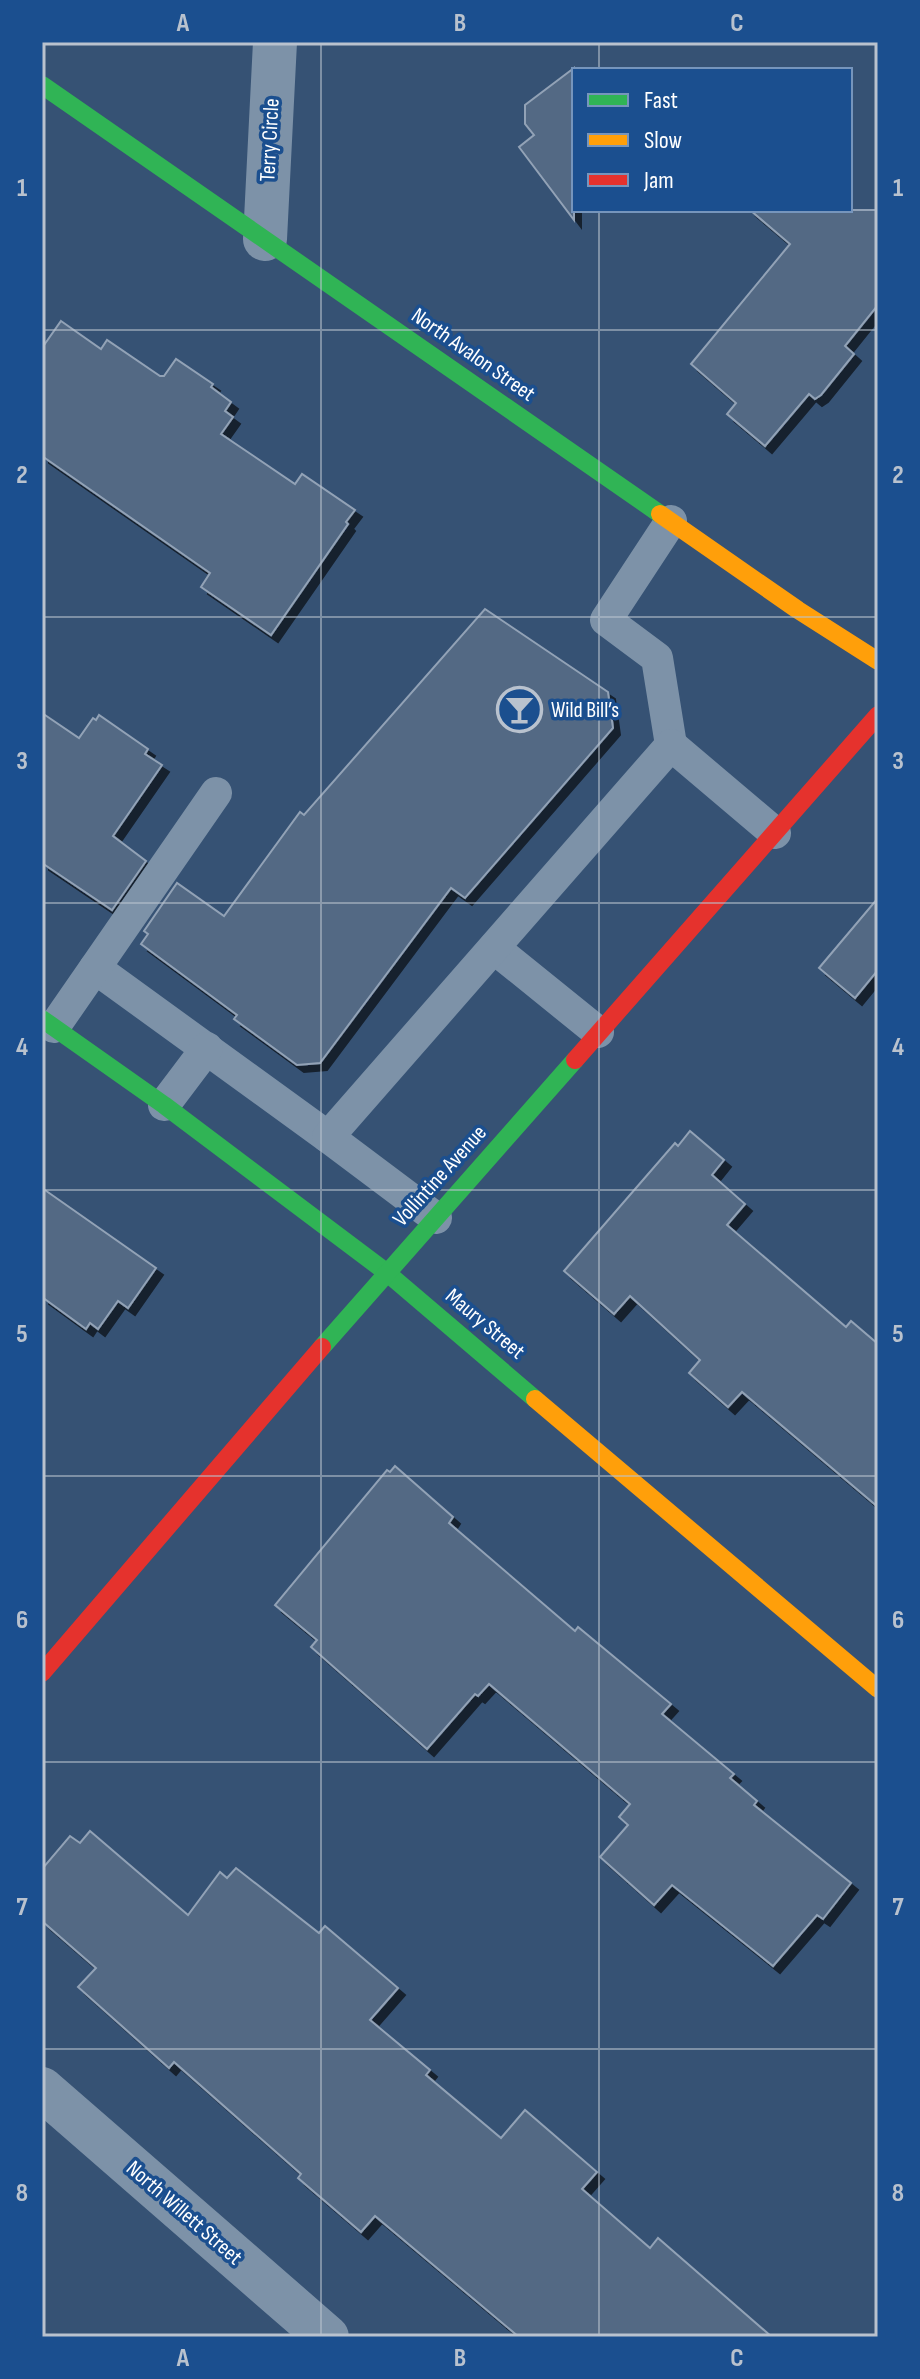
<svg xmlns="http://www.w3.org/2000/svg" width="920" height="2379" font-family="'Sofia Sans Condensed',sans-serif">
	<defs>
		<filter id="shadow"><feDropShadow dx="7" dy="7" stdDeviation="0" flood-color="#0009"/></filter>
	</defs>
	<rect width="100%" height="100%" fill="#365274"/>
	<g fill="#526984" stroke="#92a2b6" stroke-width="2" filter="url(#shadow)">
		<polygon points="574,68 574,220 519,147 534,135 525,124 525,105"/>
		<polygon points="750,210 878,210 878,305 845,346 854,354 821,395 815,399 809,394 765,446 727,414 736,403 691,364 790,244"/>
		<polygon points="61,321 101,349 107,340 160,376 164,376 176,359 213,384 211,387 231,402 225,411 233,417 221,434 295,484 302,474 355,510 346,522 348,524 271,635 201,587 210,573 42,456 42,348"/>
		<polygon points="485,609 608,692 613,728 465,898 451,888 320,1063 297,1065 234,1019 237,1015 141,944 148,934 144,931 177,883 224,916 300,812 304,815"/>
		<polygon points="42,713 79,738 93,718 96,720 99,715 148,749 145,754 162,765 113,836 146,861 112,910 42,863"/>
		<polygon points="878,898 878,970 855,998 819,968"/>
		<polygon points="690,1131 724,1160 712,1175 745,1204 727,1225 846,1327 851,1321 878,1344 878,1507 742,1392 728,1407 689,1373 700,1360 630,1296 614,1314 564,1271 675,1143 678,1146"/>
		<polygon points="42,1188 156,1268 128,1308 118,1301 98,1329 90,1323 86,1329 42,1297"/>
		<polygon points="395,1466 453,1517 449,1523 575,1631 578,1627 671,1704 662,1714 734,1774 730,1778 757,1801 754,1805 851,1883 823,1919 817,1915 773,1966 672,1885 654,1905 600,1857 628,1825 619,1817 630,1804 489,1684 478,1696 475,1694 427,1749 311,1647 317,1640 275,1605 387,1470 390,1472"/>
		<polygon points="90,1831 188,1915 220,1872 227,1878 236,1868 319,1933 325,1926 398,1988 370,2020 430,2070 426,2075 501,2138 525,2110 597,2172 582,2189 650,2248 658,2238 772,2337 519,2337 375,2216 361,2232 298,2178 301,2174 174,2062 169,2068 78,1987 96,1968 42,1921 42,1869 70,1836 80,1843"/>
	</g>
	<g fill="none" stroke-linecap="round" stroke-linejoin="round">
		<g stroke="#7d92a8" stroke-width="32">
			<polyline points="671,521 606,620 657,658 671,745"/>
			<polyline points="494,948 598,1032"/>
			<polyline points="95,968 328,1137"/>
			<polyline points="54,1027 216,793"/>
			<polyline points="164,1105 207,1048"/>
			<polyline points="436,1218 328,1137 671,745 775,833"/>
		</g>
		<g stroke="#7d92a8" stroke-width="44">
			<polyline points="265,239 275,42"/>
			<polyline points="42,2089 327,2337"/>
		</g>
		<g stroke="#30b455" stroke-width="18">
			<polyline points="42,85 660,514"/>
			<polyline points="42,1019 164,1105 386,1272 535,1399"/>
			<polyline points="322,1347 575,1060"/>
		</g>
		<g stroke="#ff9f0a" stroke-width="18">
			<polyline points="660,514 798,610 878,661"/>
			<polyline points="535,1399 878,1689"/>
		</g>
		<g stroke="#e5322d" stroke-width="18">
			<polyline points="575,1060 878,715"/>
			<polyline points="42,1673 322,1347"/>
		</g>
	</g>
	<path fill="none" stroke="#b9c2ce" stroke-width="2" stroke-opacity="0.55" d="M321,42V2337M599,42V70M599,210V2337M42,330H878M42,617H878M42,903H878M42,1190H878M42,1476H878M42,1762H878M42,2049H878"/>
	<defs>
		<symbol id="bar-ring" viewBox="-11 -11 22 22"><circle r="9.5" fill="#1b4f8f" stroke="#b9c2ce" stroke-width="1.5"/><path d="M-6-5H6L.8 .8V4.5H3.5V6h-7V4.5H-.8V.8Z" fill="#b9c2ce"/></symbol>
	</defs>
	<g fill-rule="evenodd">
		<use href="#bar-ring" x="494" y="684" width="51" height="51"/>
	</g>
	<g text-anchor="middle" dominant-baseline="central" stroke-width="7" stroke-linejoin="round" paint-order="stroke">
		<g font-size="22" fill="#fff" stroke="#1b4f8f">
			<text transform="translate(270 140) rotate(-87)">Terry Circle</text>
			<text transform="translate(473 355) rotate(35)">North Avalon Street</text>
			<text transform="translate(440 1176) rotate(-48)">Vollintine Avenue</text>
			<text transform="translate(485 1324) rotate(40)">Maury Street</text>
			<text transform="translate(184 2213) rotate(41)">North Willett Street</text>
		</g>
		<g font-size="22" fill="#fff" stroke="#1b4f8f" text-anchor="start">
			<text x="551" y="710">Wild Bill’s</text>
		</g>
	</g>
	<rect width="920" height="2379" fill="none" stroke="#1b4f8f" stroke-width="88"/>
	<rect x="572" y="68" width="280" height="144" fill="#1b4f8f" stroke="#7695bc" stroke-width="2"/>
	<rect x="588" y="94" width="40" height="12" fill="#30b455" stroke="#7695bc" stroke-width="2"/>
	<text x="644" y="108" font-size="24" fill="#ffffff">Fast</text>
	<rect x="588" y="134" width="40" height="12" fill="#ff9f0a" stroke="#7695bc" stroke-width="2"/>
	<text x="644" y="148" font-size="24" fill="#ffffff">Slow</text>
	<rect x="588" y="174" width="40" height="12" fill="#e5322d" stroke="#7695bc" stroke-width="2"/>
	<text x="644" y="188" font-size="24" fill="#ffffff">Jam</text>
	<rect x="44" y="44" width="832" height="2291" fill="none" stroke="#b9c2ce" stroke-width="3"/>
	<g font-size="26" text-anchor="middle" font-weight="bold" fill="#b9c2ce">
		<text x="183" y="31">A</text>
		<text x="460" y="31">B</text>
		<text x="737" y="31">C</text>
		<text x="22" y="196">1</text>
		<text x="898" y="196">1</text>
		<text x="22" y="483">2</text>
		<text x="898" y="483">2</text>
		<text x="22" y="769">3</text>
		<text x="898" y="769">3</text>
		<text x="22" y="1055">4</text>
		<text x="898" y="1055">4</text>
		<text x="22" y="1342">5</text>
		<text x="898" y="1342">5</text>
		<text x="22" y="1628">6</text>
		<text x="898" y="1628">6</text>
		<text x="22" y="1915">7</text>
		<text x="898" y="1915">7</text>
		<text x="22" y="2201">8</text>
		<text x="898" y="2201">8</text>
		<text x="183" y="2366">A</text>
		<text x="460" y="2366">B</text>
		<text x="737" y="2366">C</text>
	</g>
</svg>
